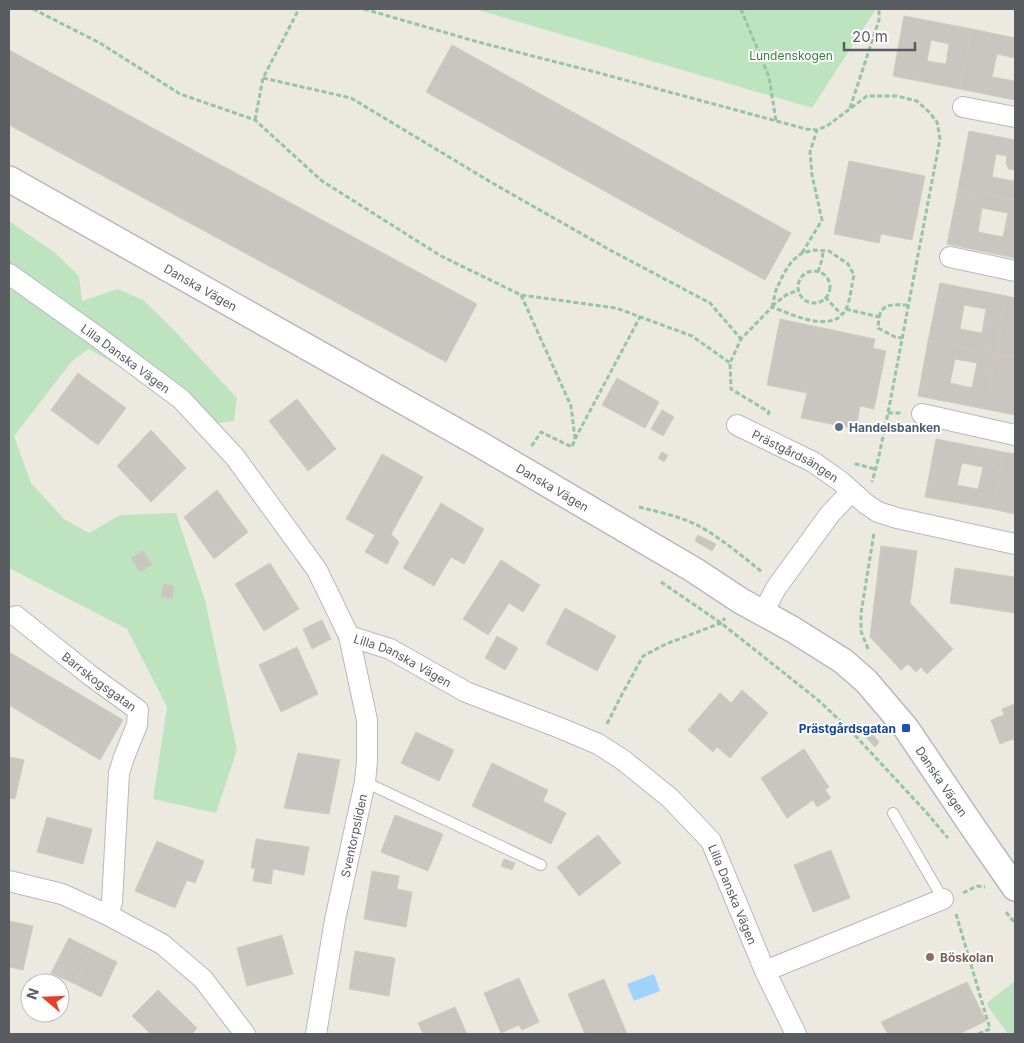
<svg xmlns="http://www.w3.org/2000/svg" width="1024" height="1043" font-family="Inter,sans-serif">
	<rect width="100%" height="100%" fill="#eceae0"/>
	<g fill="#bde4be">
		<polygon points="475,9 876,9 812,108"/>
		<polygon points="9,221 54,252 79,276 82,301 118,289 143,300 171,327 237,398 234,421 207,424 126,370 89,349 72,361 14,436 31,483 64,519 89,533 120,515 176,513 205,600 237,750 216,813 153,799 167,707 127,629 9,568"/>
		<polygon points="1015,981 1015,1034 1008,1034 987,1005 989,1001"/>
	</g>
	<polygon fill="#9fd2fd" points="654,974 660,991 634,1001 627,984"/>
	<g fill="#c9c6c0" stroke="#d0cbbf" fill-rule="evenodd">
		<path d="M904,16L972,29L960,89L893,76ZM931,40L949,44L946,64L927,61Z"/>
		<polygon points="972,29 1015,38 1015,58 997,54 992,77 1015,81 1015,100 960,89"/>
		<polygon points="452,45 791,233 765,280 426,92"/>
		<polygon points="9,50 477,304 446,362 9,125"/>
		<polygon points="969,131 1015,140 1015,170 1009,169 1006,164 1007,156 996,154 992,177 1014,181 1015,174 1015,200 958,189"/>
		<polygon points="849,161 925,176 912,240 881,234 879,243 834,234"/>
		<path d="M958,189L1015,200V258L947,244ZM982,208L1008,213L1003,237L978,232Z"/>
		<path d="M940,283L1007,296L996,354L928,341ZM964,305L986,309L982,333L960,329Z"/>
		<polygon points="1007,296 1015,298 1015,357 996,354"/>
		<polygon points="780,319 875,339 873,348 886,351 874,409 860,406 856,429 801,418 807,393 767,385"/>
		<path d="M928,341L996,354L985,409L918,396ZM955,359L977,363L972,388L950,383Z"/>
		<polygon points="996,354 1015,357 1015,415 985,409"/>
		<polygon points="78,373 126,408 98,445 51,410"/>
		<polygon points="617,378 659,402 645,428 602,405"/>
		<polygon points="297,399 336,449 308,471 269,421"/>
		<polygon points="662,410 674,417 663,436 651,429"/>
		<polygon points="151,430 186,468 151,502 117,466"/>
		<path d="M936,439L1003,452L992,509L925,497ZM962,463L983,467L978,489L957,485Z"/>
		<polygon points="662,452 668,455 664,462 658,458"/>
		<polygon points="1003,452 1015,454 1015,514 992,509"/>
		<polygon points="382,454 423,477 391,534 399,542 387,564 365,552 375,535 346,519"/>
		<polygon points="217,490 248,532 214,559 184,517"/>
		<polygon points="441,503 484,529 464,564 451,557 434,586 403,568"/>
		<polygon points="698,535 716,544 712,551 695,541"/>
		<polygon points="881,546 917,551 910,603 953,649 927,674 921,667 916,672 908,664 901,670 870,637"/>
		<polygon points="143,551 152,565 140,572 131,558"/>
		<polygon points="501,560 540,585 523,612 509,603 488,635 463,619"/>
		<polygon points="270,563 299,609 264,631 235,584"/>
		<polygon points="955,568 1015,577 1015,613 950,603"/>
		<polygon points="164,584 174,586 172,599 161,597"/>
		<polygon points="565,608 616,636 597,671 546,644"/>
		<polygon points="322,620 331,639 312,649 303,629"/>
		<polygon points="497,636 518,648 505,670 485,658"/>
		<polygon points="297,647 318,694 281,712 259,665"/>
		<polygon points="9,652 123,720 100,760 9,705"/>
		<polygon points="742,690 768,713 730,758 717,747 713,752 688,730 720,693 731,703"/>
		<polygon points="1015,704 1015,743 1013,739 1000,744 991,720 1004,715 1002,709"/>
		<polygon points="867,728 879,742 875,747 862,733"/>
		<polygon points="416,732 454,750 439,781 401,763"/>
		<polygon points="804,749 829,787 825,790 831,798 817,807 813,800 787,818 761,778"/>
		<polygon points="298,753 340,760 329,814 284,808"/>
		<polygon points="9,757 24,760 15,799 9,798"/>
		<polygon points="492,763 548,790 543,801 566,813 551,844 472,806"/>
		<polygon points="395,815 443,834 428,871 381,852"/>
		<polygon points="47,817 92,829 83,864 37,852"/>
		<polygon points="598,835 621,863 579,896 557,867"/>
		<polygon points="256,839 309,847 304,875 273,869 271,884 253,881 255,868 251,868"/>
		<polygon points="157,841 204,861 195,883 187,880 175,908 135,891"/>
		<polygon points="831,850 850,898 813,912 794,865"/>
		<polygon points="504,859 515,863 512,870 501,866"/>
		<polygon points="372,871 399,876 397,889 412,892 406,927 364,919"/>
		<polygon points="9,921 33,926 23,970 9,967"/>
		<polygon points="282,935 293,974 247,986 237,948"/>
		<polygon points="69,938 91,949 75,984 51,973"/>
		<polygon points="91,949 117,962 101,997 75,984"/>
		<polygon points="355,951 395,958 389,996 349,989"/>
		<polygon points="519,978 539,1022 522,1030 519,1025 501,1033 484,993"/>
		<polygon points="604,979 627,1034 585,1034 568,994"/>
		<polygon points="967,982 986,1021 959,1034 888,1034 881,1022"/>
		<polygon points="158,990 197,1028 192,1034 151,1034 132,1016"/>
		<polygon points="455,1007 467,1034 423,1034 418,1023"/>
	</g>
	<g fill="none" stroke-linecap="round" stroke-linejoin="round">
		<defs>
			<g id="service">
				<polyline points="365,782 541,865"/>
				<polyline points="893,813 943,899"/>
			</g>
			<g id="minor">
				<polyline points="963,107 1015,117"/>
				<polyline points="950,257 1015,271"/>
				<path id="s1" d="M9,274L99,338L181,399L235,457L317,570L349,636L390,649L466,692L560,728L598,744L623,760L670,798L711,841L765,971L796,1034"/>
				<polyline points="922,414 1015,435"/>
				<path id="s2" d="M737,425L813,462L840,481L866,504L878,512L897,518L1015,544"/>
				<polyline points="763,613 776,588 830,514 851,492"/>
				<path id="s3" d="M16,616L91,676L138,710L137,725L124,757L119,773L112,902L108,915"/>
				<polyline points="9,881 62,894 108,915 162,944 203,979 245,1034"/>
				<polyline points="765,971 943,899"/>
				<path id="s4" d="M316,1034L335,920L365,782L367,761V720L349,636"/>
			</g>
			<g id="tertiary">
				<path id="s5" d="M9,179L481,445L694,570L741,601L792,629L843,661L866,681L906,728L972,826L1015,888"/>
			</g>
		</defs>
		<use href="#service" stroke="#b6b8bd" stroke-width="12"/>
		<use href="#minor" stroke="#b6b8bd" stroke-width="22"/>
		<use href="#tertiary" stroke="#b6b8bd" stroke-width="28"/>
		<g stroke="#96c4a4" stroke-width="3" stroke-dasharray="5 2.5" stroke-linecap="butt">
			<polyline points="33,9 100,43 180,94 255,120 322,181 441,256 521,295 616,308 692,336 730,363"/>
			<polyline points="364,9 478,42 599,73 806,129 817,130 827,126 867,96 897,96 917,101 929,112 937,122 940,139 888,413 878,460 872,482"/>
			<polyline points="741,9 769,77 776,121"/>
			<polyline points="263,78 351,98 494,184 610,250 710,303 741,339"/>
			<polyline points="850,108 879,20 879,9"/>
			<polyline points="255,120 263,78 299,9"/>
			<polyline points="802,253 822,220 812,175 810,152 817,130"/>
			<circle cx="814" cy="287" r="16"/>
			<polyline points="818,272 822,260 823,251"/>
			<polyline points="521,295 571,406 575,439 572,447 541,432 531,447"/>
			<polyline points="825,297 841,314"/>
			<polyline points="772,306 786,295 798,290"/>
			<polyline points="846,309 879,317 878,328 895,337 902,338"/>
			<path d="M879,317C883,302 894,305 907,305"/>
			<polyline points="888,413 902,413"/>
			<path d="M768,415L769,412L731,389L730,363L741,339L772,307C791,314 833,335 846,309C850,301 852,284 854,275L848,264L829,251L815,250L802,253L792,261L784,273L776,290L772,307"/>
			<polyline points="575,439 640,317"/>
			<polyline points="855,465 856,464 875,469"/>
			<path d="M639,507C658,512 680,516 699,526C721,538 742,556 762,572"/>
			<polyline points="661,582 721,623 818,700 851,731 926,812 948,838"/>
			<polyline points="868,649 861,631 861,613 874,533"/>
			<polyline points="607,724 619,700 643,656 666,644 721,623 725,618"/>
			<polyline points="963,893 977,886 985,887"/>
			<polyline points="1006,912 1015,923"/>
			<polyline points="956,914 990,1029 978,1034"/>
		</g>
		<use href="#service" stroke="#fff" stroke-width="10"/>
		<use href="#minor" stroke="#fff" stroke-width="20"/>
		<use href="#tertiary" stroke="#fff" stroke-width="25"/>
	</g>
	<circle fill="#5c6f8a" stroke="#fff" stroke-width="2" cx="839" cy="427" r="5"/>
	<rect fill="#1a4fb4" stroke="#fff" stroke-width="2" x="901" y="723" width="10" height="10" rx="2.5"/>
	<circle fill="#8d6e63" stroke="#fff" stroke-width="2" cx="930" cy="957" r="5"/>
	<g text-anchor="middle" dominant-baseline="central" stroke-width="4" stroke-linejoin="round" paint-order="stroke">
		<g font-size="12" fill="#36843b" stroke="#fff">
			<text x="791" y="55">Lundenskogen</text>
		</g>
		<g font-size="12" fill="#595c61" stroke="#fff">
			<text stroke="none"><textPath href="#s5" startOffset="220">Danska Vägen</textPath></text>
			<text stroke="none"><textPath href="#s1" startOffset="144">Lilla Danska Vägen</textPath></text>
			<text stroke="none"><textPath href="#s2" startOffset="66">Prästgårdsängen</textPath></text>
			<text stroke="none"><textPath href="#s5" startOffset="625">Danska Vägen</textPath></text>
			<text stroke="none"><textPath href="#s1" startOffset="564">Lilla Danska Vägen</textPath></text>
			<text stroke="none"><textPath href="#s3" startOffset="106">Barrskogsgatan</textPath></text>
			<text stroke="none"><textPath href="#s5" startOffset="1120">Danska Vägen</textPath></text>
			<text stroke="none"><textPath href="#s4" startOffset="202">Sventorpsliden</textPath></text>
			<text stroke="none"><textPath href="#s1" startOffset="984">Lilla Danska Vägen</textPath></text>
		</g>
		<g font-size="12" font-weight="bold" fill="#4e5e75" stroke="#fff" text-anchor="start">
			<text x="849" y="427">Handelsbanken</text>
		</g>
		<g font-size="12" font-weight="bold" fill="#164399" stroke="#fff" text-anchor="end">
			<text x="896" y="728">Prästgårdsgatan</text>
		</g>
		<g font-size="12" font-weight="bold" fill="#785e54" stroke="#fff" text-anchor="start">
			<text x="940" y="957">Böskolan</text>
		</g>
	</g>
	<rect width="1024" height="1043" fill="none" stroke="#595c61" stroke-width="20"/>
	<g transform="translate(45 998) rotate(289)"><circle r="24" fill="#ffffff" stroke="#bdbec0"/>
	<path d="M0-4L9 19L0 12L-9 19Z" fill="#e6402d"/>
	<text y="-8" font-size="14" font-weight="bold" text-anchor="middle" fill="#595c61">N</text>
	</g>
	<path d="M844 42v8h71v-8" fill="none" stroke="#595c61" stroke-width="2.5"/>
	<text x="852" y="42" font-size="15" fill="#595c61" stroke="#ffffff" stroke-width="4" paint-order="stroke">20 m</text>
</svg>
